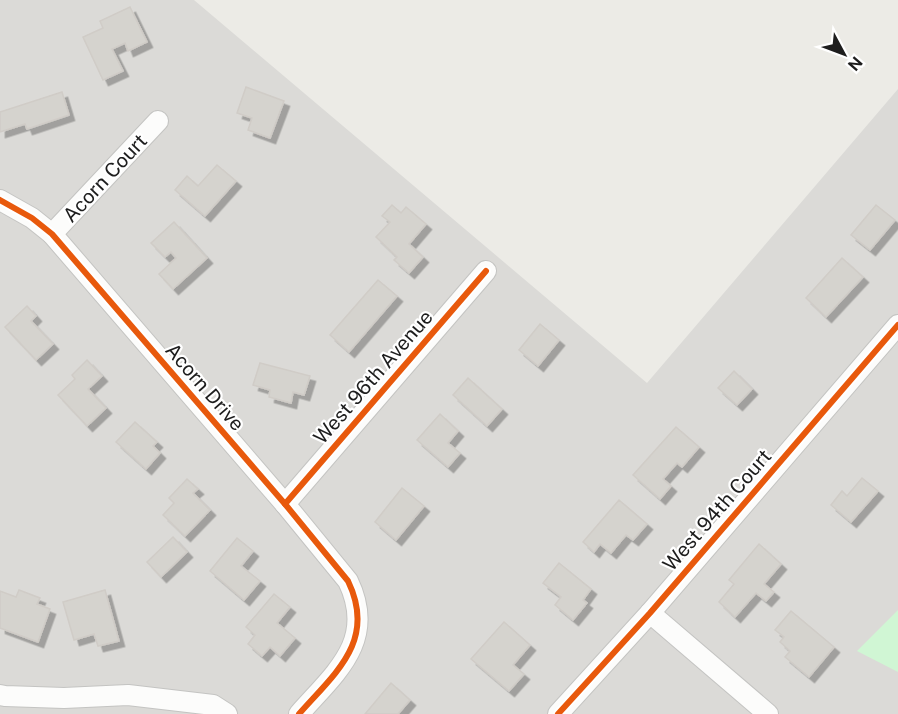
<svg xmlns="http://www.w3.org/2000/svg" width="898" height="714" font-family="'Public Sans',sans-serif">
	<defs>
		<filter id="shadow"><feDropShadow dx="5.5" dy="5.5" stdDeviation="0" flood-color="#0004"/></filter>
	</defs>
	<rect width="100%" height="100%" fill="#ecebe6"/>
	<polygon fill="#dbdad7" points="0,0 194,0 647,383 898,89 898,714 0,714"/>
	<polygon fill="#d0f6d4" points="898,610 898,672 857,651"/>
	<g fill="#d5d3ce" stroke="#d0ccc7" stroke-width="1.5" filter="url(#shadow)">
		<polygon points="130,7 147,42 128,51 125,43 112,49 123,71 103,80 83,37 103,28 100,21"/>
		<polygon points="246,87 284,101 270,138 248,130 252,118 237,113"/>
		<polygon points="62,92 69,115 27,129 25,124 0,132 0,112"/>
		<polygon points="217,165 236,181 205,216 175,190 187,176 198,186"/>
		<polygon points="392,205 401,213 406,207 426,224 409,244 423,257 409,273 394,260 397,257 376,237 390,222 382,216"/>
		<polygon points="876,205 895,220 870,250 851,235"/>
		<polygon points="174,222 207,258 173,289 159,274 176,258 171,252 165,257 151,243"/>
		<polygon points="842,258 863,277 826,317 806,298"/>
		<polygon points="378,280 397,296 349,352 330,335"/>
		<polygon points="27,306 36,316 31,321 53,344 36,360 5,327"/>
		<polygon points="540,324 559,340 538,366 519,350"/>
		<polygon points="87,360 102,376 88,389 106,408 87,426 58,395 75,379 72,375"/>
		<polygon points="260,363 310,376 304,395 293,392 291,403 269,397 270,390 253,385"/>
		<polygon points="734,371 752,389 737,405 718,388"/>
		<polygon points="468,378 502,409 487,426 453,395"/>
		<polygon points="440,414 458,431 448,443 460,453 448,467 417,440"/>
		<polygon points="135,422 157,442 153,446 160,453 146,469 116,442"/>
		<polygon points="676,427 699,447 682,467 677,463 663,479 671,486 660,499 633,475"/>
		<polygon points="862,478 878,491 851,522 831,505 842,491 847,496"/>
		<polygon points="187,479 198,489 193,493 210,510 185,536 163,515 174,503 169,498"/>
		<polygon points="402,488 424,506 396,540 375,522"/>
		<polygon points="619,500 647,524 633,540 626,535 611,553 600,544 594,552 583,542"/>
		<polygon points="173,537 187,552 161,577 147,562"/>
		<polygon points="237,538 253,551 241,566 260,581 244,600 210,571"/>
		<polygon points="759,544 781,564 764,584 774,592 766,601 756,593 735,617 719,602 734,584 729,580"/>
		<polygon points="559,563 591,589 583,600 587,603 573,620 555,605 561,597 543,583"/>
		<polygon points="19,590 40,598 37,604 50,609 38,642 0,628 0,591 16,597"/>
		<polygon points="105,590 119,641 98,646 94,634 74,640 63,602"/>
		<polygon points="274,594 290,607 277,623 295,638 280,656 270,647 262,656 248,644 255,635 246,627"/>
		<polygon points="791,611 834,647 809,677 785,657 790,651 780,642 784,637 775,630"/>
		<polygon points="504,622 530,645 513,665 524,674 509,691 471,659"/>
		<polygon points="391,683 410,700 398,714 365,714"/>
	</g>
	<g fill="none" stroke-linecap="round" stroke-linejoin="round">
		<defs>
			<g id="street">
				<path d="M0,200L32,218L52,234L285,504L348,581C377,641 335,673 299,714"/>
				<polyline points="52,234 158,121"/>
				<polyline points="285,504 486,271"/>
				<polyline points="650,613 768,714"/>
				<polyline points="0,695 5,696 64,698 128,695 213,705 227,714"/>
				<polyline points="558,714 650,613 898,325"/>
			</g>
		</defs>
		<use href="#street" stroke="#c4c4c2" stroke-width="22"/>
		<use href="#street" stroke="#fcfcfb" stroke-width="20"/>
		<defs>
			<g id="cycleway">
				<path d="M0,200L32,218L52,234L285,504L348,581C377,641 335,673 299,714"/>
				<polyline points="285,504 486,271"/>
				<polyline points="558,714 650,613 898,325"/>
			</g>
		</defs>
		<use href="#cycleway" stroke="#fff" stroke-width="10"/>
		<use href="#cycleway" stroke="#e8590c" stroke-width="6"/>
	</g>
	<g text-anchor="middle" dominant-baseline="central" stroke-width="4.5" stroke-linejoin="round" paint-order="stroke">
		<g font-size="20" fill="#1d1d1d" stroke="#fff">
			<text transform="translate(105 178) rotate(-47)">Acorn Court</text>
			<text transform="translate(373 377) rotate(-49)">West 96th Avenue</text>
			<text transform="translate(205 387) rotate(49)">Acorn Drive</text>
			<text transform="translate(717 510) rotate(-49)">West 94th Court</text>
		</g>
	</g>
	<g transform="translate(844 54) rotate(131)" stroke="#ffffff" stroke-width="4.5" paint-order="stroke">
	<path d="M0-4.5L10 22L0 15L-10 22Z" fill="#1d1d1d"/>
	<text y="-9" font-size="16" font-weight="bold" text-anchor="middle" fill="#1d1d1d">N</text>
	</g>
</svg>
